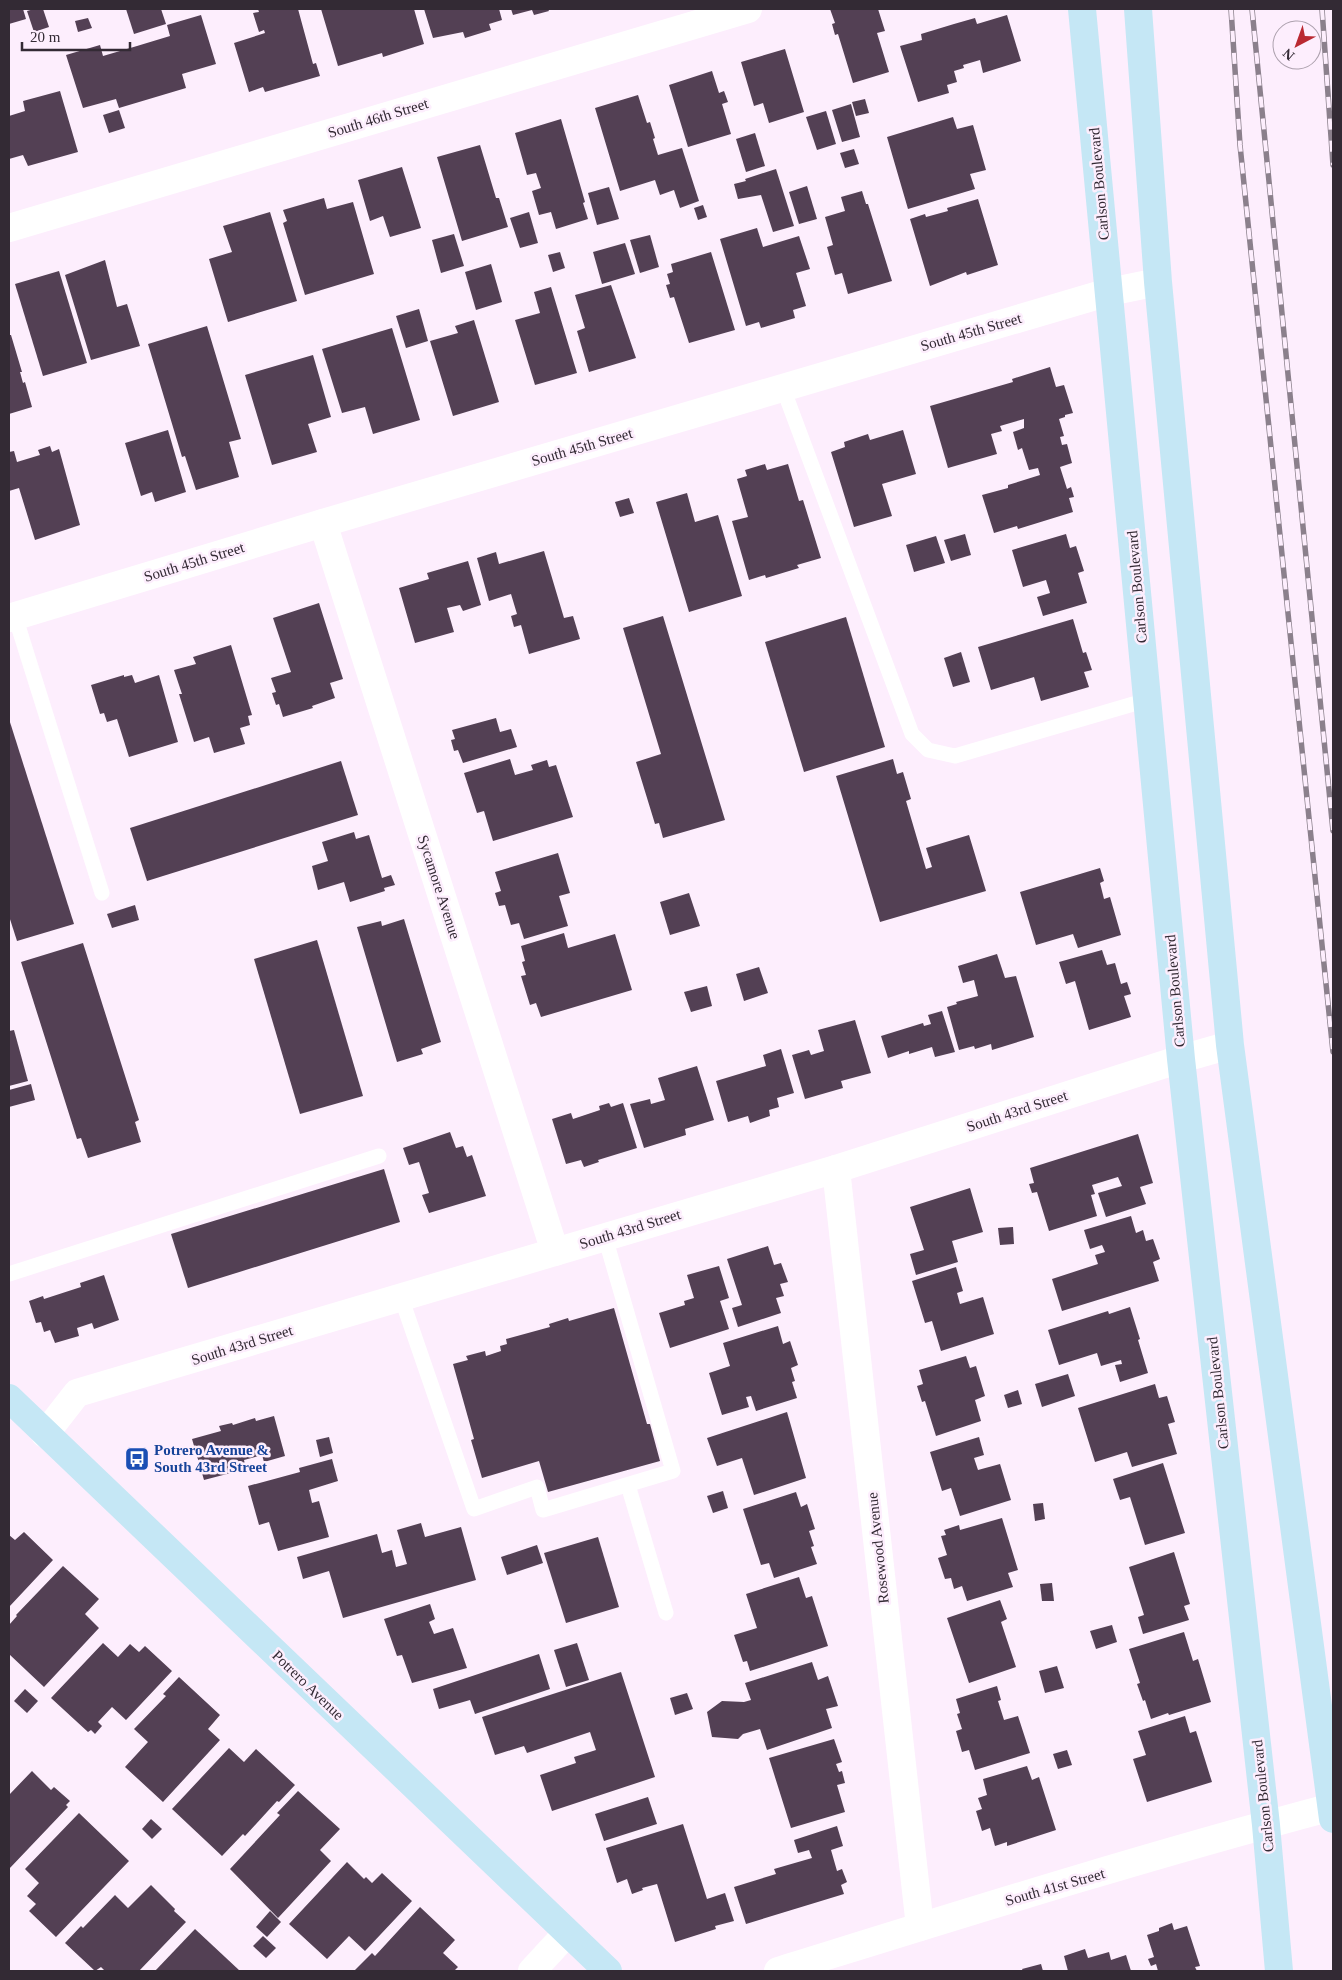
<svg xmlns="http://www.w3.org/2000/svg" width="1342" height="1980" font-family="Georgia,serif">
	<rect width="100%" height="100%" fill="#fdeefd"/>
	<g fill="#534054">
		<polygon points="9,9 23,9 26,19 9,24"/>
		<polygon points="34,9 43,9 49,27 34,32 27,11"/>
		<polygon points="126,9 161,9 166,24 134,34"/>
		<polygon points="258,9 298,9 313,64 316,63 320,76 265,92 263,87 249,92 234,43 265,33 264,30 259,32 253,13 259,12"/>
		<polygon points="321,9 414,9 424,44 383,57 382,53 338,66"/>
		<polygon points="424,9 499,9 502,20 489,24 491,30 465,38 463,32 433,38"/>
		<polygon points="511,9 548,9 549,11 534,15 532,10 513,15"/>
		<polygon points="830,9 878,9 885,31 877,33 889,72 853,83 838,34 835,35 832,24 835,23"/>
		<polygon points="201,15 216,64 182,74 186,88 119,108 116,99 83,108 66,55 100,45 103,56 137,46 170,36 167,25"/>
		<polygon points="1007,15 1021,61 983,73 980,60 963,65 964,68 954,71 957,82 947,85 949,93 918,102 900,46 922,40 921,34 954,24 975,18 977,24"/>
		<polygon points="88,18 92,28 78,32 75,21"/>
		<polygon points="785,49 804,112 769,123 763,103 754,106 741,62"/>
		<polygon points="712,71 719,93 724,91 728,102 722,104 731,134 688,147 669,85"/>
		<polygon points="60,91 78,152 28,166 23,155 9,159 9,116 25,111 23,101"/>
		<polygon points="638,95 647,123 650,122 655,138 653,139 658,155 682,148 699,201 680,208 674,190 660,195 655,180 620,191 595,108"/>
		<polygon points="865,99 869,113 856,116 852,102"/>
		<polygon points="851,104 860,137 842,142 832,110"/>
		<polygon points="119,110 125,128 109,133 103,115"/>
		<polygon points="826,111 836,144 817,150 806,117"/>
		<polygon points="953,117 957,129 973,125 986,170 970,174 975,189 908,209 887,137"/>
		<polygon points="561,119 585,202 583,203 588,219 556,229 551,212 539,215 532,191 541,188 536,173 527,175 515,133"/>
		<polygon points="755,133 765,166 746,172 736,139"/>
		<polygon points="480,145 496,198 499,198 508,227 462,241 437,157"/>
		<polygon points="854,149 859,164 845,168 840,153"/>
		<polygon points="402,167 421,228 390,237 383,216 370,221 358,180"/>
		<polygon points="776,169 794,226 773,232 761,195 738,199 734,184 746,181 745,179"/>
		<polygon points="807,186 817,219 799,224 789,192"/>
		<polygon points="609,187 619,219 597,225 588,193"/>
		<polygon points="862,191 866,204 868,204 892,281 848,294 842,273 835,275 827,247 833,245 825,217 845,211 841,197"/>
		<polygon points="324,198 327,209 353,202 374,274 305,295 283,223 287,221 283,210"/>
		<polygon points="978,199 998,265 967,275 966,272 930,286 910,219 925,214 926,217 948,211 947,208"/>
		<polygon points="703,205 707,217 698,220 694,208"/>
		<polygon points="270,212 297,301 228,322 209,259 232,252 223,226"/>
		<polygon points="529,212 538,243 520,248 510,218"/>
		<polygon points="757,228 763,247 799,236 810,269 796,273 806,306 793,310 795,318 761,328 759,322 746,326 720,239"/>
		<polygon points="454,234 464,266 441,273 432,240"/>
		<polygon points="650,235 659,267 640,273 630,240"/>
		<polygon points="625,243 635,274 602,284 593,252"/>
		<polygon points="560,252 565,268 553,272 548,255"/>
		<polygon points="711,252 735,330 689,343 674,297 670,298 666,285 670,284 667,274 673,272 671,264"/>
		<polygon points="105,260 117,307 127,304 140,346 91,360 65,275"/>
		<polygon points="491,264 502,302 476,310 465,272"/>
		<polygon points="59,271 87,363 43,376 15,284"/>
		<polygon points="611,285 636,358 589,372 577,331 585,328 575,295"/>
		<polygon points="551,287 577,373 535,385 515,320 540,313 534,292"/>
		<polygon points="419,309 428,341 406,348 396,316"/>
		<polygon points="474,320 499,402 453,416 430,341 458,333 455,326"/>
		<polygon points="207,326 241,439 229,442 239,477 196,490 185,456 182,457 148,344"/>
		<polygon points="392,328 420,420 373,434 365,407 342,413 322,349"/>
		<polygon points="9,335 11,335 22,372 20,372 23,383 25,382 32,407 9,414"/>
		<polygon points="313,355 331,417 308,424 317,452 272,465 245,375"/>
		<polygon points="1050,367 1056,387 1064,385 1073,413 1065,415 1065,417 1059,419 1064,436 1060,437 1062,445 1067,444 1072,463 1060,467 1067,489 1071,487 1074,497 1069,498 1073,512 1018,529 1017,526 994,533 982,495 1008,488 1008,485 1040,475 1038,468 1029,470 1022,448 1018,450 1013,432 1024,428 1024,419 1000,426 1002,431 991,434 997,454 948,468 930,406 1013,382 1012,379"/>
		<polygon points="168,430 186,492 155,502 152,492 141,496 125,443"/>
		<polygon points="903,430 916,474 882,484 892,516 854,527 831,452 845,447 844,442 868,434 870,440"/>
		<polygon points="50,446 52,452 59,449 80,525 35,540 19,488 9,491 9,452 14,451 17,462 40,455 38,450"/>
		<polygon points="765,464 767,470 788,464 799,501 803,500 821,558 797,565 799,568 766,578 765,575 749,580 732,521 748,517 737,479 747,476 745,470"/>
		<polygon points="687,493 695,522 718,515 742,596 689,612 656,502"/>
		<polygon points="629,498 634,513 620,517 615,502"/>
		<polygon points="965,534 971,555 951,561 944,540"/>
		<polygon points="1066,534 1070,548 1076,546 1084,571 1078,573 1087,603 1043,616 1037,597 1050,593 1046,580 1023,587 1012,550"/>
		<polygon points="936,536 945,563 914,572 906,545"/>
		<polygon points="544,551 564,618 573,616 580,639 529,654 521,625 514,627 511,616 517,614 511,594 489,601 477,558 496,552 499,564"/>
		<polygon points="468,561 481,605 463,611 460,605 447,608 454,632 415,643 399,588 429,579 427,573"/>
		<polygon points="319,603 343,679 330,683 335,698 312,706 313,708 283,717 279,704 276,705 272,693 276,692 271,678 291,672 273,618"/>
		<polygon points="663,616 725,820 663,838 659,823 655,824 636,762 661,754 623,628"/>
		<polygon points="846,617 885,747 804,772 765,642"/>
		<polygon points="1073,619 1083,653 1086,652 1092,670 1084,672 1089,687 1041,701 1034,677 991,690 978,647"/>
		<polygon points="231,645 252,715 248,716 250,725 240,728 245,744 214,753 209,737 194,742 179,694 182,694 174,670 196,664 193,657"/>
		<polygon points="961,652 970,682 953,687 944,658"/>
		<polygon points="124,675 124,677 132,675 135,683 159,675 178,742 129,757 117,719 107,722 104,713 100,714 91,685"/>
		<polygon points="496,718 500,732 511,729 517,747 463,763 458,750 454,751 451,740 455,739 452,730"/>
		<polygon points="9,719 74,924 17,941 9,916"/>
		<polygon points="510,759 515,775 533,770 531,765 547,760 549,767 556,765 573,817 493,841 484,811 477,813 464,773"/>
		<polygon points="893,759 897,774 903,772 911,799 906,801 926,869 932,867 926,848 969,835 986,891 880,922 836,776"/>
		<polygon points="341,761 358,815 147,881 130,828"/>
		<polygon points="354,832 356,839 369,835 382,878 391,875 395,885 384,888 385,891 350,902 344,882 318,890 312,866 328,861 322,842"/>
		<polygon points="558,853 570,893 559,896 568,926 524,939 519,923 511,925 505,905 499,906 495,893 501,891 495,872"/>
		<polygon points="1100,868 1104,881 1100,883 1104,899 1110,897 1121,935 1078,948 1073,934 1036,945 1020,892"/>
		<polygon points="689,893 700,926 670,935 660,902"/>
		<polygon points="135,905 139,920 112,928 107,914"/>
		<polygon points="404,919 441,1042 421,1049 423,1054 397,1062 357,927 381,921 382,926"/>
		<polygon points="564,933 568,948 615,934 632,990 541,1017 536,1003 530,1005 521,976 526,975 522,962 525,961 521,946"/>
		<polygon points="317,940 363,1096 300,1114 254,959"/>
		<polygon points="83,943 139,1120 135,1122 141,1142 88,1158 81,1138 77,1139 21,962"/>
		<polygon points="1102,950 1107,965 1115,963 1121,984 1127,982 1131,994 1124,996 1131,1017 1089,1030 1075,981 1066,984 1059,962"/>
		<polygon points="997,954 1005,978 1016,976 1034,1037 992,1050 991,1044 975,1049 974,1046 959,1050 947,1007 957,1004 956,1002 978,996 974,980 963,983 958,966"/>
		<polygon points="759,967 768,993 744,1001 736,974"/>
		<polygon points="707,986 712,1006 691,1012 684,992"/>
		<polygon points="942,1011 955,1052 935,1057 932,1047 909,1054 909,1051 888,1058 881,1036 923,1023 924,1026 931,1024 928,1015"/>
		<polygon points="855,1020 871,1073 841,1081 843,1088 805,1099 792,1055 809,1050 811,1055 824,1051 818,1030"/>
		<polygon points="14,1030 28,1081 9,1086 9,1031"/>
		<polygon points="781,1049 794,1093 777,1098 779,1107 769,1110 770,1116 750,1123 748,1116 728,1122 716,1081 766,1066 763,1055"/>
		<polygon points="697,1066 714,1120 685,1129 686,1135 644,1148 630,1104 650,1099 651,1104 665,1100 658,1078"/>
		<polygon points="31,1084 35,1100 9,1107 9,1090"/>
		<polygon points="609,1103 611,1107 623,1103 637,1148 598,1160 599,1162 584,1167 581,1160 566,1164 552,1119 571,1113 573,1119 600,1110 599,1106"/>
		<polygon points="450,1132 456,1148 463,1146 467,1157 472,1155 486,1196 429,1213 422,1195 429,1193 419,1162 409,1165 403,1148"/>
		<polygon points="1138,1134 1153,1183 1140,1187 1146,1204 1106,1217 1098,1193 1122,1186 1118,1177 1092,1185 1095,1194 1091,1195 1097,1216 1049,1231 1037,1192 1032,1193 1029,1184 1034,1183 1030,1168"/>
		<polygon points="384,1169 400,1222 188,1288 171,1234"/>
		<polygon points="970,1188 983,1232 952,1241 958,1262 916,1275 910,1254 924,1250 910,1207"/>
		<polygon points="1131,1216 1136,1233 1143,1230 1146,1241 1153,1239 1160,1259 1153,1262 1159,1281 1062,1311 1052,1279 1098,1264 1095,1255 1105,1252 1102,1245 1090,1249 1084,1230"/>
		<polygon points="1013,1227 1014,1244 1000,1245 998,1228"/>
		<polygon points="768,1246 774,1265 781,1263 788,1282 780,1284 784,1296 776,1298 781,1313 738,1327 732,1308 742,1305 727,1259"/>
		<polygon points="719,1266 729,1298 720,1301 729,1329 670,1348 659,1313 685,1305 684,1301 694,1298 687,1275"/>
		<polygon points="956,1267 963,1291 957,1293 960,1304 983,1297 994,1334 941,1351 932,1321 925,1323 912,1281"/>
		<polygon points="104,1275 119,1320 94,1329 92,1323 77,1328 79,1336 55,1343 50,1330 44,1332 41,1322 36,1323 29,1301 43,1296 44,1299 81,1287 80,1283"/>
		<polygon points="1130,1307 1140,1339 1138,1340 1148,1373 1120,1382 1115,1365 1122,1364 1121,1360 1101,1366 1097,1353 1059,1365 1048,1330 1108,1311 1109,1314"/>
		<polygon points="614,1308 647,1424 650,1424 660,1461 548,1492 539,1461 482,1478 471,1440 474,1439 453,1364 468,1360 466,1356 485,1351 486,1356 501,1351 500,1346 507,1344 506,1339 550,1327 549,1324 568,1318 569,1321"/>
		<polygon points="778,1326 783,1344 790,1341 798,1365 791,1368 795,1381 792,1382 797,1398 756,1411 751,1396 746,1397 749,1407 722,1415 709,1373 730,1366 723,1343"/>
		<polygon points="966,1356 970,1368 976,1366 985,1396 975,1400 981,1421 936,1436 925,1401 922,1402 917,1386 923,1384 919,1370"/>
		<polygon points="1068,1374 1075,1396 1042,1407 1035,1384"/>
		<polygon points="1155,1384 1159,1398 1167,1396 1175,1422 1168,1424 1177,1454 1132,1467 1127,1452 1095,1462 1078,1408"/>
		<polygon points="1018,1390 1022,1404 1008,1408 1004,1395"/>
		<polygon points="787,1412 806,1478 754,1495 742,1458 717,1466 707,1438"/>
		<polygon points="274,1416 285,1456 264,1462 262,1455 244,1460 246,1469 204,1480 192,1439 221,1431 219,1426 232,1423 233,1425 255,1418 256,1421"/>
		<polygon points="329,1437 333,1453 320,1457 316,1440"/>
		<polygon points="979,1437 984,1455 974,1458 978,1470 1000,1464 1011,1500 960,1516 951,1488 942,1491 930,1452"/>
		<polygon points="332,1459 338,1481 309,1490 312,1503 319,1501 329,1537 278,1551 269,1522 259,1525 248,1486 300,1472 299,1468"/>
		<polygon points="1163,1463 1185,1533 1145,1545 1130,1497 1120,1500 1113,1479"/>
		<polygon points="723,1491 728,1508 713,1513 707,1496"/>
		<polygon points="796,1492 801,1507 807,1504 815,1529 809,1531 814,1546 811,1547 817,1564 774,1578 769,1563 761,1565 743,1509"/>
		<polygon points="1043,1503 1045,1519 1035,1521 1033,1504"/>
		<polygon points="1002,1518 1018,1570 1008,1573 1013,1587 967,1601 962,1586 954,1589 951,1578 945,1579 938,1558 947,1555 941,1536 946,1535 944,1530 959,1525 960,1530"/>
		<polygon points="421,1523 425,1537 461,1527 476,1580 343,1618 329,1571 303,1579 297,1557 377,1534 382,1553 392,1550 396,1567 407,1564 397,1530"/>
		<polygon points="24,1532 53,1560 9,1607 9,1535 15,1540"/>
		<polygon points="598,1537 619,1607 566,1623 544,1553"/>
		<polygon points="537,1545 543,1563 507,1575 501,1557"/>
		<polygon points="1174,1552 1190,1604 1184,1606 1189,1620 1143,1634 1138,1617 1144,1615 1129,1567"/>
		<polygon points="63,1566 99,1599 85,1614 99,1628 44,1687 9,1654 9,1625 17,1616 16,1615"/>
		<polygon points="799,1577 806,1598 812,1596 828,1646 750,1671 747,1661 743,1662 734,1635 757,1628 746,1594"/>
		<polygon points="1052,1583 1054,1601 1042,1601 1040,1584"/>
		<polygon points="1000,1600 1007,1619 1001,1622 1016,1667 969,1683 947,1618"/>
		<polygon points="430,1604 435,1619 429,1622 434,1634 453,1628 467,1668 412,1683 402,1655 397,1656 384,1619"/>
		<polygon points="1112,1625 1117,1642 1096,1649 1090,1631"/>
		<polygon points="1184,1632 1193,1661 1198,1659 1211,1702 1169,1715 1168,1713 1151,1719 1145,1700 1143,1701 1137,1684 1140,1683 1129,1649"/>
		<polygon points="103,1643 118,1657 130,1644 139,1652 145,1646 172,1671 126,1720 112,1707 98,1722 102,1726 95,1734 91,1730 88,1732 51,1698"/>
		<polygon points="577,1643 589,1680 566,1687 554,1650"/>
		<polygon points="539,1654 550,1689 475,1714 470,1700 439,1709 433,1689"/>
		<polygon points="812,1662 818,1680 828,1676 838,1706 826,1709 832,1728 767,1750 760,1729 743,1734 738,1739 712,1737 707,1712 722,1701 744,1702 751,1700 745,1683"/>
		<polygon points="1057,1666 1064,1688 1045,1693 1039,1671"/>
		<polygon points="621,1672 655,1777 552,1811 540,1775 576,1763 574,1757 596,1750 590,1732 527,1753 524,1746 495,1755 482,1717"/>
		<polygon points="179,1677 220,1715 208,1729 220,1740 163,1802 125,1767 148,1742 134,1729 166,1696 163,1694"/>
		<polygon points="997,1686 1001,1700 998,1701 1004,1720 1018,1716 1030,1753 975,1770 969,1750 962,1752 956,1731 962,1729 957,1714 960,1713 956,1699"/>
		<polygon points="25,1689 38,1701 27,1713 14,1701"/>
		<polygon points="687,1693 693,1709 675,1715 670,1698"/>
		<polygon points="1185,1716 1190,1733 1196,1731 1212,1782 1147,1802 1133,1759 1146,1755 1138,1731"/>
		<polygon points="834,1739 842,1762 836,1764 839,1772 842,1771 845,1783 837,1785 845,1812 791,1828 769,1758"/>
		<polygon points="229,1748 244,1762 256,1749 295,1785 279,1802 277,1801 245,1836 243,1834 222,1856 172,1809"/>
		<polygon points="1067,1750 1072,1765 1058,1769 1053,1754"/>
		<polygon points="1027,1766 1032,1780 1039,1777 1056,1830 1007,1846 1007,1842 995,1846 990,1828 982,1831 976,1811 982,1809 978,1798 987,1795 983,1779"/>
		<polygon points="32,1771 51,1790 54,1787 70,1801 66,1805 68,1807 9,1869 9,1795"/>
		<polygon points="298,1791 340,1829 320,1850 331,1861 278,1918 230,1869 280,1815 277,1813"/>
		<polygon points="648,1797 657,1824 604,1841 595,1814"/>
		<polygon points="79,1813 129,1861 56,1937 29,1911 36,1904 27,1896 39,1883 25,1869"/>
		<polygon points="151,1819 162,1829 152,1839 142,1829"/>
		<polygon points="683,1824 707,1899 725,1893 734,1921 715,1926 716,1929 675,1942 657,1884 642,1888 643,1890 632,1894 627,1879 617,1883 606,1848"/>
		<polygon points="837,1826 843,1846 831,1850 837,1871 842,1869 847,1882 841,1885 844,1894 746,1924 734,1887 776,1874 774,1869 812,1858 809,1850 798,1853 794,1840"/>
		<polygon points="347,1862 364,1879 366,1877 372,1883 382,1873 412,1901 365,1951 349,1936 327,1959 289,1924"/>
		<polygon points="151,1885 175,1909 174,1911 186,1922 139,1971 105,1971 101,1967 95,1971 65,1943 81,1926 83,1928 115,1895 128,1908"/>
		<polygon points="420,1907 455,1940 443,1953 458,1967 454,1971 354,1971 372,1953 375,1956"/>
		<polygon points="270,1911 281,1922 267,1937 256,1927"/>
		<polygon points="1172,1923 1174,1930 1187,1926 1200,1966 1195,1967 1197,1971 1158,1971 1156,1964 1151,1966 1148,1959 1154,1957 1147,1935 1159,1931 1159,1928"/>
		<polygon points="195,1929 240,1971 155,1971"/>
		<polygon points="263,1936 276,1948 266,1958 253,1946"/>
		<polygon points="1085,1949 1088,1958 1109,1952 1111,1960 1126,1955 1131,1971 1068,1971 1064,1956"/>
		<polygon points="1041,1964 1043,1971 1023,1971 1022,1969"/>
	</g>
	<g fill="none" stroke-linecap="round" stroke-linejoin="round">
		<g stroke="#fff" stroke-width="15">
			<polyline points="783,388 912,734 928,750 955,756 1147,700"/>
			<polyline points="15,616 102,893"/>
			<polyline points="9,1274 379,1156"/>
			<polyline points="401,1297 474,1509 537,1487 543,1510 673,1471 605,1237"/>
			<polyline points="628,1485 666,1613"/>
		</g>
		<g stroke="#fff" stroke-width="28">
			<polyline points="9,228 748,9"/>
			<polyline points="323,523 555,1252"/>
			<polyline points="9,618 323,523 1109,292 1158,282"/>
			<polyline points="836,1169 920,1927"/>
			<polyline points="45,1434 77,1393 836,1169 1181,1059 1230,1045"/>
			<polyline points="532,1971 567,1933"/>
			<path d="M778,1971C962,1914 1146,1856 1332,1807"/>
		</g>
		<g stroke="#c5e7f5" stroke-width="28">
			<polyline points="1082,9 1181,1059 1266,1825 1279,1971"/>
			<polyline points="1138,9 1158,282 1230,1045 1333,1819"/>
			<polyline points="9,1398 608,1971"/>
		</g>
		<defs>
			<g id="rail">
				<polyline points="1231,9 1240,145 1333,1052"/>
				<polyline points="1252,9 1333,831"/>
				<polyline points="1322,9 1333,165"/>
			</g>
		</defs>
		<use href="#rail" stroke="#8b808c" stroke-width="5.5"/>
		<use href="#rail" stroke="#fdeefd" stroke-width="4" stroke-dasharray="11" stroke-linecap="butt"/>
	</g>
	<defs>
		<symbol id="bus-square" viewBox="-11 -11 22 22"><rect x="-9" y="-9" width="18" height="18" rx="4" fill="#1a4fb4" stroke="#fdeefd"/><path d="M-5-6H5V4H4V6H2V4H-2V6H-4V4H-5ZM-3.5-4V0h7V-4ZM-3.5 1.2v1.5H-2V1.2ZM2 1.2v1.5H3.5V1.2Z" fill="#fff"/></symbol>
	</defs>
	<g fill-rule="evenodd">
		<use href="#bus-square" x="123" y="1445" width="28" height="28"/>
	</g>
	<g text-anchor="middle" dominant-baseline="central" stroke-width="5" stroke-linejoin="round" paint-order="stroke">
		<g font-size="15" fill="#332a34" stroke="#fdeefd">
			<text transform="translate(378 118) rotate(-17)">South 46th Street</text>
			<text transform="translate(1099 184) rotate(-95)">Carlson Boulevard</text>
			<text transform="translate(971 332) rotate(-16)">South 45th Street</text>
			<text transform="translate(582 447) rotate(-16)">South 45th Street</text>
			<text transform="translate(194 562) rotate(-17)">South 45th Street</text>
			<text transform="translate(1137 587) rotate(-95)">Carlson Boulevard</text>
			<text transform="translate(439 887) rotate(72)">Sycamore Avenue</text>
			<text transform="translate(1175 991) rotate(-95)">Carlson Boulevard</text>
			<text transform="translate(1017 1111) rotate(-18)">South 43rd Street</text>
			<text transform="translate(630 1229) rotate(-17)">South 43rd Street</text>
			<text transform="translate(242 1345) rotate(-17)">South 43rd Street</text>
			<text transform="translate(1218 1393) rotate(-96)">Carlson Boulevard</text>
			<text transform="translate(878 1548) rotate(-96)">Rosewood Avenue</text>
			<text transform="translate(308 1685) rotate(44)">Potrero Avenue</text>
			<text transform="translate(1263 1796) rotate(-96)">Carlson Boulevard</text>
			<text transform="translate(1055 1887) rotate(-16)">South 41st Street</text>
		</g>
		<g font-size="15" font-weight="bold" fill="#164399" stroke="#fdeefd" text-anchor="start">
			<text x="154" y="1450">Potrero Avenue &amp;<tspan x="154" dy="17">South 43rd Street</tspan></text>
		</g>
	</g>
	<rect width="1342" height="1980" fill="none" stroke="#332a34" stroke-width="20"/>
	<g transform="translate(1297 45) rotate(221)"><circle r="24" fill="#fdeefd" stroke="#aca0ad"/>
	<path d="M0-4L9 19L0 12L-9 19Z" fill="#ba2932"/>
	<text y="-8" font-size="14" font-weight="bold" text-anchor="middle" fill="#332a34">N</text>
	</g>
	<path d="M22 42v8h108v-8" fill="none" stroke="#332a34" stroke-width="2.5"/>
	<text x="30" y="42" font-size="15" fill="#332a34" stroke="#fdeefd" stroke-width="4" paint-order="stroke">20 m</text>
</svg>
